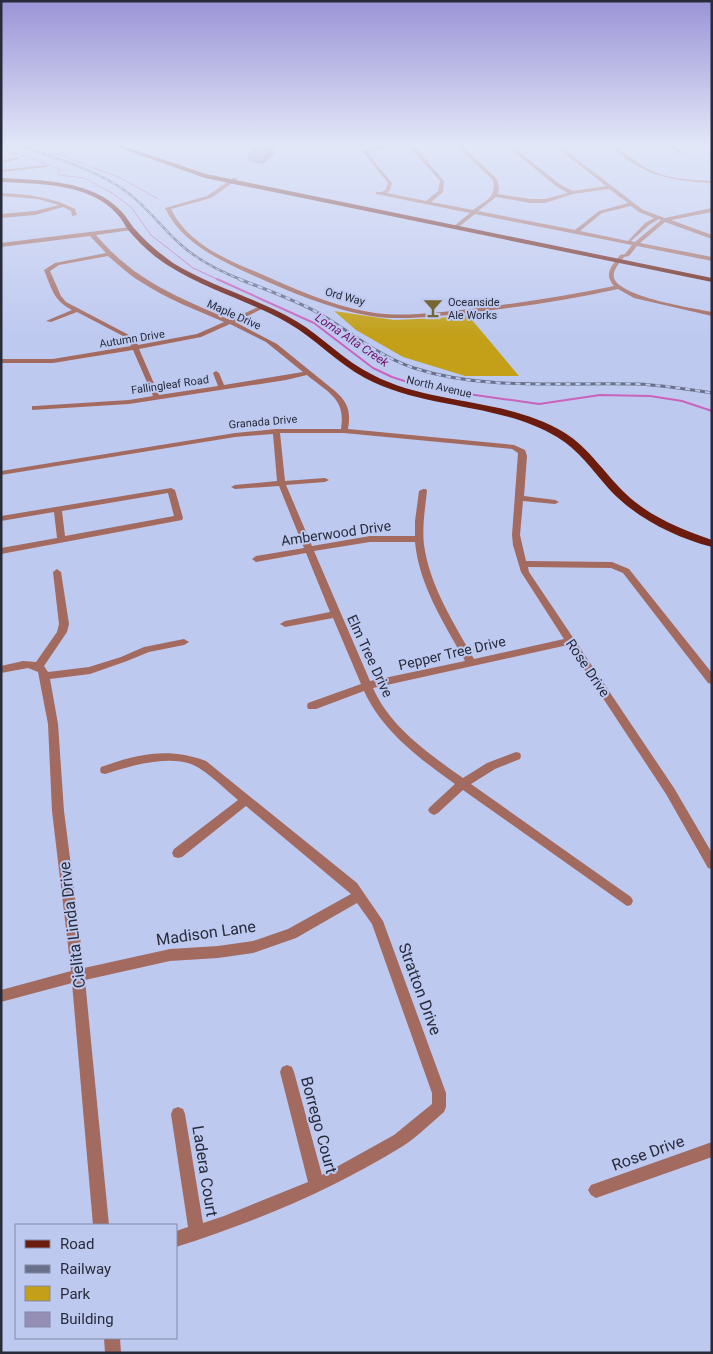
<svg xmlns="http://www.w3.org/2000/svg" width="713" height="1354" font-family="Roboto,sans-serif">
	<rect width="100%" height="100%" fill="#bec9f0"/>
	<polygon fill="#c3a018" points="334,311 394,320 440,318 467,314 519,376 465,376 403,357 356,330"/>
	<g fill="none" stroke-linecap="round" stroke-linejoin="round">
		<g stroke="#c963bc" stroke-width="1">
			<polyline points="1,148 58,168 59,175 84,178 112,193 131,207 151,235 193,268 219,280"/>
			<polyline points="57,154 121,178 158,199"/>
		</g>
		<polyline stroke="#c963bc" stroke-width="2" points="217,279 314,323 373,368 392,377 426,388 539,404 600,395 650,396 682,401 712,411"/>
		<g fill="#a36a5f" fill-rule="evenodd">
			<polygon points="270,146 274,146 276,149 272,150"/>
			<path d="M386,146H398L367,152L392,183L390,190L387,193L426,201L438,191L440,181L409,146H414L444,181L443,192L431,202L473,210C485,201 497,197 493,180L457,146H462L497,179L499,188L498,194L530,199H545L568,193L557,187L507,146H512L561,185L573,191L606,186L555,146H560L643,210L665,218L712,208V212L671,220L712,235V239L665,222L640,243L712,257V261L637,246L629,256L624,257C620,263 612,270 614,278C620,297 692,308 712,312V316L634,298L618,289C569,300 519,307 469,313C436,316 404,321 371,316C329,309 288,291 250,274C217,259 181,242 165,208L207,196L233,178H237V180L211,198L171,209C186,241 222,258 254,271C291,287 329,305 369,312C403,318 437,312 471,309C519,303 567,296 614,286C603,273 612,266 620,255L625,254L632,245L475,214L456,229L453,227L454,226L470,213L376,194V192H382L386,189L388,183L362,151ZM609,189L628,203L599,211L575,230L478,211L496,197L530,203H545L573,194ZM631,206L639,212L654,218L645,223L628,241L580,231L602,213ZM659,219L661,220L635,242L631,241L649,225Z"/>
			<path d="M610,146C619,146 639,165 650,170C669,179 691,180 712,181V183C670,181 642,175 610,146Z"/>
			<polygon points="669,146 674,146 682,152 678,153"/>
			<polygon points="17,157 19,159 1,163 1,161"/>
			<polygon points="46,165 48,167 1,172 1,170"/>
			<path d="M1,193C27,194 52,197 75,209L77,215L72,216L71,211L63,207L35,215L1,218V214L35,211L59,205L38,199L1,196Z"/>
			<path d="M130,227L132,228V230L96,235C135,281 176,296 230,320L258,307H262V309L235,322L277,344L335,391C348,402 351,412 348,429L514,445L525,450L527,456L524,496L555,500L559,502L555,504L523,501L520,535L526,561L612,562L629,569L712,673V684L708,683L623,573L611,568L528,567L529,572L674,788L712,853V869L708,868L666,794L568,645L373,688C390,727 429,754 463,778L487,763L516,752L520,753L521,756L520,759L495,769L471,784L631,897L633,901L631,905L627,906L463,790L438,813L434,815L430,813L428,810L430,807L455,784C420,759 382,731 364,691L316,709H308L307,706L308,703L361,684L333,618L285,627L280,624L285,621L330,612L306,553L256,562L252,559L256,556L304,548L279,486L235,489L231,487L235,485L277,481L273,434L235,437L1,475V471L235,433L276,429H341C346,398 328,393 307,375L286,380L129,404L32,410V406H35L129,400L153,396L133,350L53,363H1V359H53L131,346L129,341L125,337L77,312L51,322L46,321L72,310C53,300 52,289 44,270L55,263L106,253L90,236L1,247V243ZM108,256C119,265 129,275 141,282C167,299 196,310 224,322L197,334L138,345L134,339L129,335L66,302L61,296L50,271L59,265ZM230,324L266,342L303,372L224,385L219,373L216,371L213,373L218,386L159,395L139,349L201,337ZM280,433H344L512,449L518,453L512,535L513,545L521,572L564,639L474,659C454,623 430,587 424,545C422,527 425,509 427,491L426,489H423L419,491L415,521V536H370L312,546L286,485L325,482L329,480L325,478L285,481ZM370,542H415C419,585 444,623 465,661L370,681L314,551Z"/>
			<path d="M171,488L175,490L183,518L182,520L1,554V548L57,538L54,512L1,521V516ZM168,493L174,516L65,536L62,511Z"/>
			<path d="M57,569L61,572L69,624L67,632L44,666L48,672L89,667L121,657L144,647L184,639L189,642L184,645L149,652L127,661L90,674L50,679L58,724L64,811L84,968L170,949L218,946L253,941L288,929L351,894L246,806L182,857L178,858L174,857L172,853L174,849L238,800C225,789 213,777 199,768C174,752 131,766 105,774L101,773L100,770L101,767C138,754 168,747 206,761L357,883L383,921L446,1093V1107L444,1112C431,1123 417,1137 403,1146C332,1190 255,1222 176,1247V1231L188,1227L171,1114L173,1109L178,1107L183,1109L185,1114L203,1223L224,1216L308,1182L280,1072L282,1067L287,1065L292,1067L294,1072L322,1175L394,1135L432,1104V1093L372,924L357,903L296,938L253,953L218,958L170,961L85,980L109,1225H93L72,983L1,1002V990L71,971L52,811L48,724L38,672L28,668L1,673V666L23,661L36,662L57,632L59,624L53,572Z"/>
			<polygon points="712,1142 712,1157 596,1198 591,1195 588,1190 591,1185"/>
			<polygon points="104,1338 120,1338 121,1353 105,1353"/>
		</g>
		<g fill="#6b1c0e" fill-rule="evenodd">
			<polygon points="114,146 123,146 206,174 712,278 712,282 205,178"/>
			<path d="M1,178C40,180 92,180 121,211C126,216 129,222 133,227C145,241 159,253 173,263C212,287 257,298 296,321C323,337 344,361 373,375C433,406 506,397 565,433C589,448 605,474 626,494C650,517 681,529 712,540V547C674,537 636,518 609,489C593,471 578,449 557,437C498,402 425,410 365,378C337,363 316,339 288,323C250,301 207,290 169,266C154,257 141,245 129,231C125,226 122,219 117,214C90,183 39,184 1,182Z"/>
		</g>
		<defs>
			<path id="rail-far1" d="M23,146C57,159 94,169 124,190C146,205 160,226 179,243C197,260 219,271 242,280"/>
			<path id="rail" d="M239,279C267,290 296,300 322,315C352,333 380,357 414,368C485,391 563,382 637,384C662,385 687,389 712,393"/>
		</defs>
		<use href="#rail-far1" stroke="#69708a" stroke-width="2.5"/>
		<use href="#rail" stroke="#69708a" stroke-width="3"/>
		<use href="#rail-far1" stroke="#bec9f0" stroke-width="1" stroke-dasharray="4" stroke-linecap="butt"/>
		<use href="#rail" stroke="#bec9f0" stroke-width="2" stroke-dasharray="5" stroke-linecap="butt"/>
	</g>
	<polygon fill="#817b9c" points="273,147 273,155 263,164 249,162 248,154"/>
	<polygon fill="#69647f" points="273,147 273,155 263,164 263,156"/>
	<polygon fill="#968fb5" stroke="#69647f" points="273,147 263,156 248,154 257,148"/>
	<linearGradient id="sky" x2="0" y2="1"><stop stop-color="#9b94d6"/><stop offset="0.43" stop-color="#e2e7f8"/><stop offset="1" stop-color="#e2e7f8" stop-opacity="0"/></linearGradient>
	<rect width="713" height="336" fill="url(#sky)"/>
	<defs>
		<symbol id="bar-bare" viewBox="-9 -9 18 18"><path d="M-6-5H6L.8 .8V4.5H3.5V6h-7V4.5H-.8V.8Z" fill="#766634" stroke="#bec9f0" stroke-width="2.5" paint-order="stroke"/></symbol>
	</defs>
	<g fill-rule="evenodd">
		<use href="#bar-bare" x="419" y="294" width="28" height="28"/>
	</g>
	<g text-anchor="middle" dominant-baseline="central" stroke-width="4" stroke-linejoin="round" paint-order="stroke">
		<g font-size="11" fill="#272b3a" stroke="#bec9f0">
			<text transform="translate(345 297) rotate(15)">Ord Way</text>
			<text transform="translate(234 315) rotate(24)">Maple Drive</text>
			<text transform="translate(132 339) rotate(-9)">Autumn Drive</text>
			<text transform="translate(170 385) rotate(-8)">Fallingleaf Road</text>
			<text transform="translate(439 387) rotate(13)">North Avenue</text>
			<text transform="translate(263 422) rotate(-5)">Granada Drive</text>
		</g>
		<g font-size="11" fill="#272b3a" stroke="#bec9f0" text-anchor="start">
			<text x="448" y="302">Oceanside<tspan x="448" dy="13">Ale Works</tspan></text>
		</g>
		<g font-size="12" font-style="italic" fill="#6f0f66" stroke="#bec9f0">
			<text transform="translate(352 340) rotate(34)">Loma Alta Creek</text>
		</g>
		<g font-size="14" fill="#272b3a" stroke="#bec9f0">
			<text transform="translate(336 533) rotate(-8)">Amberwood Drive</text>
			<text transform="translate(452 653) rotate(-13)">Pepper Tree Drive</text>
			<text transform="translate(370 656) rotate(65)">Elm Tree Drive</text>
			<text transform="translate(588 668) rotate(56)">Rose Drive</text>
		</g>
		<g font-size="16" fill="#272b3a" stroke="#bec9f0">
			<text transform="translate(72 925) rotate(-97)">Cielita Linda Drive</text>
			<text transform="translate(206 933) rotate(-8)">Madison Lane</text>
			<text transform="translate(420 989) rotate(70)">Stratton Drive</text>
			<text transform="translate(319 1125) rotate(75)">Borrego Court</text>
			<text transform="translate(648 1153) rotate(-20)">Rose Drive</text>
			<text transform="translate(205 1171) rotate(81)">Ladera Court</text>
		</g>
	</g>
	<rect width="713" height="1354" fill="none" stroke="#272b3a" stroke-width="5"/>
	<rect x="15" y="1224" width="162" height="115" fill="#bec9f0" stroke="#828aa7"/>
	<rect x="25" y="1240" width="25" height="8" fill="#6b1c0e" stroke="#828aa7"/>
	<text x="60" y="1249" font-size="15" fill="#272b3a">Road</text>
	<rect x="25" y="1265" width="25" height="8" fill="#69708a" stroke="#828aa7"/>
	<text x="60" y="1274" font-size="15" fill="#272b3a">Railway</text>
	<rect x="25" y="1286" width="25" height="15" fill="#c3a018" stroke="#828aa7"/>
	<text x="60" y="1299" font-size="15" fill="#272b3a">Park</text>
	<rect x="25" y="1312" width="25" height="15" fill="#968fb5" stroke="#828aa7"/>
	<text x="60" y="1324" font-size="15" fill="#272b3a">Building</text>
</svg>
